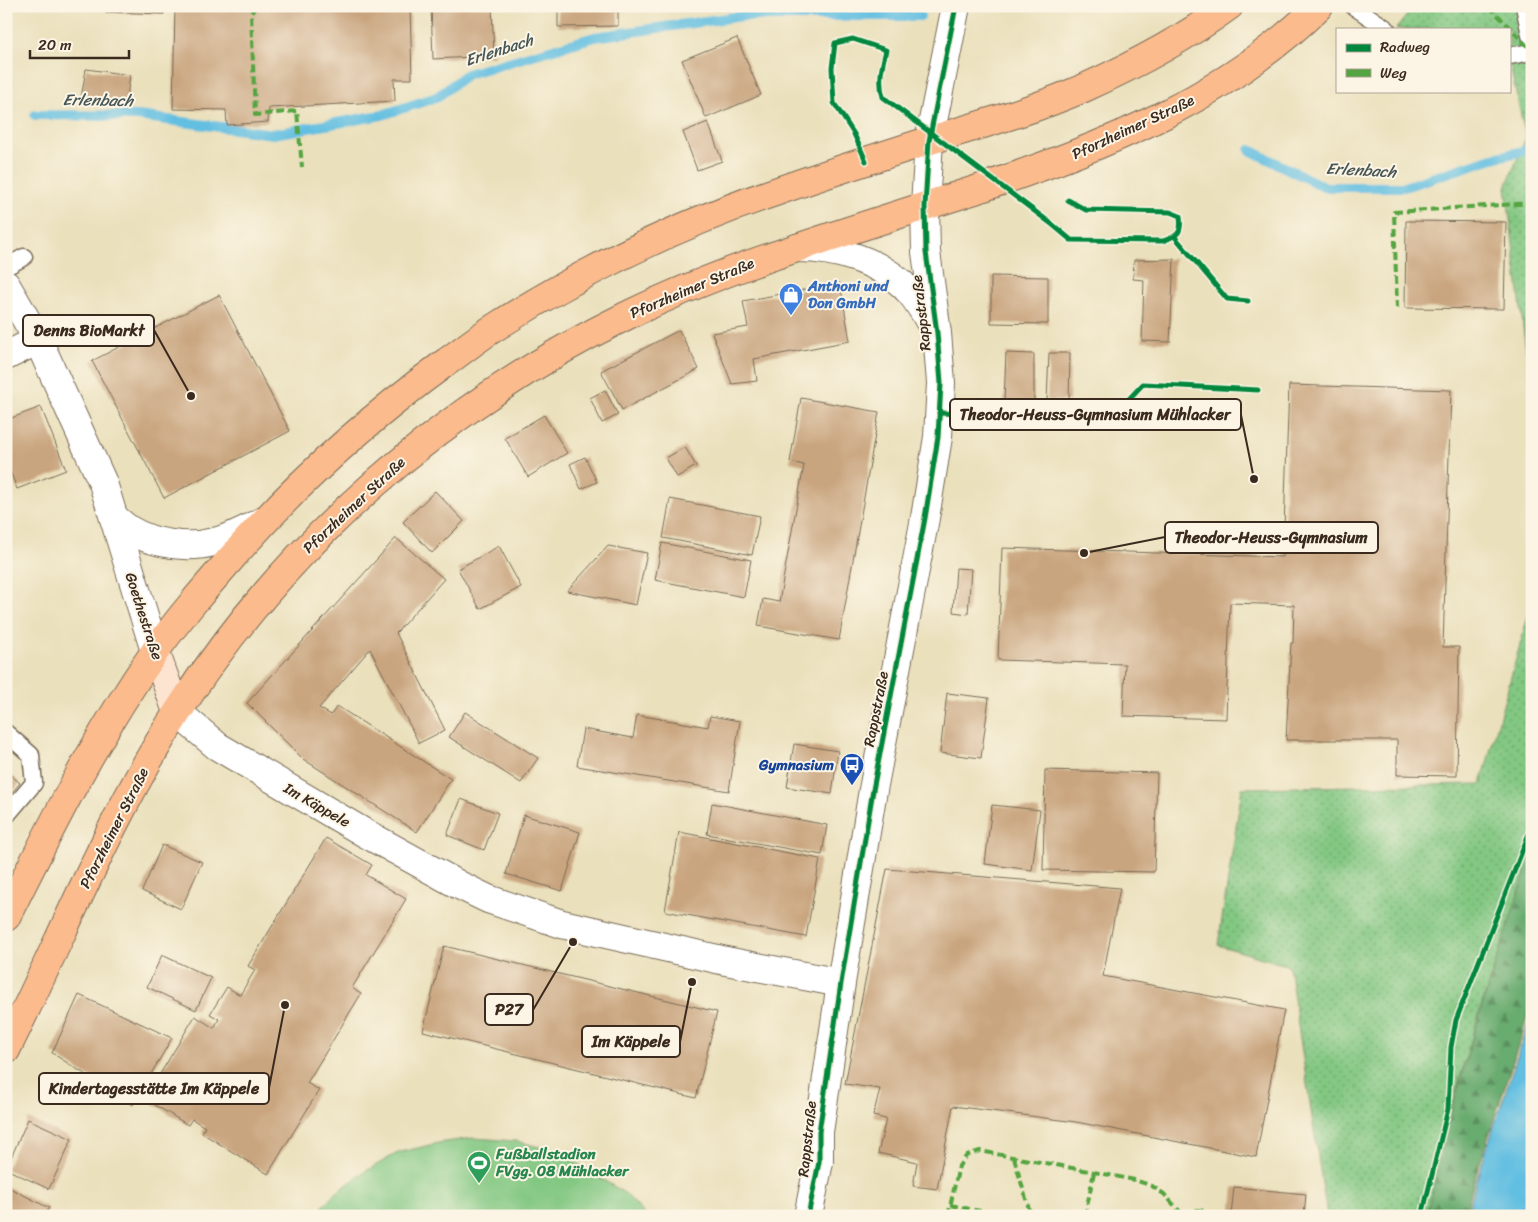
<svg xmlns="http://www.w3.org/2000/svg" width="1538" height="1222" font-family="Sriracha,sans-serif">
	<defs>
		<pattern id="forest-firs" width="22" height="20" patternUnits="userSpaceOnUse" patternTransform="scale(1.25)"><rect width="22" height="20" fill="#69ac70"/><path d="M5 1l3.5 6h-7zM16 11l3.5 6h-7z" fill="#588c5b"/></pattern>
		<pattern id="park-dots" width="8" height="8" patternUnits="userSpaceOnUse" patternTransform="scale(1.25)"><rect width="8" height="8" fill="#82c782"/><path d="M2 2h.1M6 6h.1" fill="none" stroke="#6ca26a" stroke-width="1.8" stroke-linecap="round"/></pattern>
	</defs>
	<rect width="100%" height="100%" fill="#fcf5e5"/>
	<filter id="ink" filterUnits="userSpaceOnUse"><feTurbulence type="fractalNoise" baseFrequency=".02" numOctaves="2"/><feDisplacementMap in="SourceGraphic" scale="10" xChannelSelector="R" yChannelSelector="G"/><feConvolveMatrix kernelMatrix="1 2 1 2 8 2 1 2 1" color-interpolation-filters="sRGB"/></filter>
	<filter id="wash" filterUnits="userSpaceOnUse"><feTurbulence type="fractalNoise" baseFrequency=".0096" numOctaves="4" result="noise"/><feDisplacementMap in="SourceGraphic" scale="20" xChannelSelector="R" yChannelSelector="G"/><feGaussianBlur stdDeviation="1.12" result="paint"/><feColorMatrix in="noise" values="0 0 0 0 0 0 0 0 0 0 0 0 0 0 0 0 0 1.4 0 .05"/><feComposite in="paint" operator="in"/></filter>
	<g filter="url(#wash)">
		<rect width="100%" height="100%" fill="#eae0bc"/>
		<polygon fill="#82c782" stroke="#5e7850" points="473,1138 516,1141 559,1152 626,1194 646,1216 315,1216 332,1196 361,1174 397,1153 438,1143"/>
		<path fill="url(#forest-firs)" stroke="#526b47" d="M1532,852V1003L1474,1181L1465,1216H1426C1453,1092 1492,972 1532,852Z"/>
		<g fill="url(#park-dots)" stroke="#5e7850">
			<polygon points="1414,6 1532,6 1532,399 1506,187 1526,137 1509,62 1509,29 1396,29"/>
			<polygon points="1532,602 1532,852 1482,1004 1457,1088 1426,1216 1327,1216 1289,966 1218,945 1242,788 1481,784"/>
		</g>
		<polygon fill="#63bfe1" stroke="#4f7480" points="1532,1012 1532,1216 1467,1216 1476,1181"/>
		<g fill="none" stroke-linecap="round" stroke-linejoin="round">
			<g stroke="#63bfe1" stroke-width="10">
				<polyline points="35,115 138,116 273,134 382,115 437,97 467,74 595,37 742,16 920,16"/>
				<polyline points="1250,150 1324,187 1404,187 1493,158 1532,149"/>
			</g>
		</g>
		<g id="blocks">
			<g fill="#c9a57f">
				<polygon points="106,6 164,6 164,14 106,12"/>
				<polygon points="175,6 410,6 412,79 394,79 395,101 269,108 268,122 227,125 226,110 173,109"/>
				<polygon points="431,6 492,6 494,56 433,59"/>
				<polygon points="558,6 618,6 618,26 558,27"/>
				<polygon points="681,6 731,6 731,10 681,8"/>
				<polygon points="737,38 761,95 706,118 682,60"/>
				<polygon points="86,69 130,75 126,105 81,99"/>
				<polygon points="708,122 722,161 697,170 683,132"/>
				<polygon points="1406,221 1506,222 1504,309 1405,308"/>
				<polygon points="1174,259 1170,342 1142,341 1144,280 1133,279 1134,260"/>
				<polygon points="991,276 1048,277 1048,324 991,323"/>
				<polygon points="840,283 850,341 754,359 757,381 732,384 712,333 748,327 743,301"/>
				<polygon points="219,295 290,431 164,498 92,361"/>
				<polygon points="679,330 699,369 622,410 601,371"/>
				<polygon points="1006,353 1034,354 1034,401 1004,402"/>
				<polygon points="1049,353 1070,353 1069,401 1047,401"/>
				<polygon points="1289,385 1451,390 1443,647 1459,647 1457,776 1397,775 1397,740 1286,740 1291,643 1293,643 1294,605 1230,603 1226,719 1123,716 1125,664 998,660 1002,548 1283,557"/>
				<polygon points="605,390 618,415 602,423 590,398"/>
				<polygon points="801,398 879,412 839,640 758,626 763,599 779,602 804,465 790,462"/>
				<polygon points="41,407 66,470 17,489 6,461 6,420"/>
				<polygon points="544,415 567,453 528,477 505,438"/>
				<polygon points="685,447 696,466 677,477 666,458"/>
				<polygon points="585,457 597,482 581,489 570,464"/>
				<polygon points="435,491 464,521 432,553 403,522"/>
				<polygon points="670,499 760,516 752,555 663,538"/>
				<polygon points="396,538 444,579 396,633 445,730 419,743 370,649 319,708 331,715 337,706 451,779 417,832 303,759 247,703"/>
				<polygon points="662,543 751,560 744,597 655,580"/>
				<polygon points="499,546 521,587 480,609 458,569"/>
				<polygon points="608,546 647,553 636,605 567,591"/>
				<polygon points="956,568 971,569 968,614 953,612"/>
				<polygon points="947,693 989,698 981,758 940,753"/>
				<polygon points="465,712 538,758 521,783 449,737"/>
				<polygon points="637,715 708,727 710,716 740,721 729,791 577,766 583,729 633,738"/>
				<polygon points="794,744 838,751 832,794 787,787"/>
				<polygon points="1045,770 1157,773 1154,872 1043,870"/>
				<polygon points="6,771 20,783 6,800"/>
				<polygon points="461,799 498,813 484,850 447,835"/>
				<polygon points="712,803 827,825 822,855 707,834"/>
				<polygon points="992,805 1040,810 1032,870 985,864"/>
				<polygon points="524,815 580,832 562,891 506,874"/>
				<polygon points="679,832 820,859 806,937 665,911"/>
				<polygon points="326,838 372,865 366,875 406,899 352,988 361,994 307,1083 319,1090 268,1174 202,1133 205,1127 192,1119 188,1125 145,1099 195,1016 214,1028 219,1019 210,1014 227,987 240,995 255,970 248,966"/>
				<polygon points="162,845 202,862 181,909 142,891"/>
				<polygon points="887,869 1120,888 1103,976 1284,1010 1256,1157 1076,1122 953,1106 937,1189 913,1186 917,1162 878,1153 886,1119 873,1116 880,1089 845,1084"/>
				<polygon points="444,946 717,1012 696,1098 423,1031"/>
				<polygon points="162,955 211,978 196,1010 147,987"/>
				<polygon points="79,995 172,1038 133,1105 52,1053"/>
				<polygon points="28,1119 72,1139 49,1189 6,1169"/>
				<polygon points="6,1186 49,1208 45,1216 6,1216"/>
				<polygon points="1234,1187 1306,1194 1304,1216 1231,1216"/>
			</g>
		</g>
	</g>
	<g filter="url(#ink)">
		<use href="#blocks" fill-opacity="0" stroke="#786a55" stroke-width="1"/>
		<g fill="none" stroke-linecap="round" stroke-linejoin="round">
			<defs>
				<g id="lane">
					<polyline points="1353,6 1387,29"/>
					<polyline points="1524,6 1532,44"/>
					<polyline points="1509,56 1532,52"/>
					<polyline points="6,267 24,257"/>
					<polyline points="6,733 31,755 34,783 6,816"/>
				</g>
				<g id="street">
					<path d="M797,248C837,248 882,261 910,292C919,302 926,315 933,327"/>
					<polyline points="6,285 38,340 103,483 155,651"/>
					<polyline points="6,356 38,340"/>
					<path d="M114,518C120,522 125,527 130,530C153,544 188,549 214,542C232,538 249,528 265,520"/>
					<polyline points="177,712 217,746 363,832 459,885 488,899 562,924 726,961 841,983"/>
					<polyline points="808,1216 819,1162 819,1132 841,983 873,790 925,518 938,437 941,383 937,333 926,252 925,206 929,141 956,6"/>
				</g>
				<polyline id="secondary" points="155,651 177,712"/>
				<g id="primary">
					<path d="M6,917C51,827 96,736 154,653C178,619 206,587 234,555C297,483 368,419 445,363C462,351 479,337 497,326C583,271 678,225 775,192C828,173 881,156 934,139C984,124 1036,109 1084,88C1135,65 1184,39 1229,6"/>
					<path d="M6,1050C62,938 109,819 177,713C285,543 445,405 626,316C681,289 739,267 797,248C858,227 920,208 981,188C1104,146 1224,100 1319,6"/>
				</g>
			</defs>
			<use href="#lane" stroke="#786a55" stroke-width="19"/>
			<use href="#street" stroke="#786a55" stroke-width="30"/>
			<use href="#secondary" stroke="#786a55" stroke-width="30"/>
			<use href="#primary" stroke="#786a55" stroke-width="30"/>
			<use href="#lane" stroke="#fff" stroke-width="16"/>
			<use href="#street" stroke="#fff" stroke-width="28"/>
			<use href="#secondary" stroke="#fde4d1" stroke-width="28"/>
			<use href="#primary" stroke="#fbbb8d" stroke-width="28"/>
			<g stroke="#54a441" stroke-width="4" stroke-dasharray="8 4" stroke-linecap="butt">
				<polyline points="256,6 251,13 255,115 297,111 302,167"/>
				<polyline points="1489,6 1532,51"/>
				<polyline points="1397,308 1394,212 1532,203"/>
				<polyline points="1014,1158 1031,1216"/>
				<polyline points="950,1205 1006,1216"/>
				<polyline points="948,1216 959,1166 967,1155 980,1151 1094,1172 1135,1180 1152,1186 1164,1194 1184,1216"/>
				<polyline points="1085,1216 1094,1172"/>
				<path d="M1185,1216C1193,1208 1203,1208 1211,1216"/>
			</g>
			<defs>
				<g id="cycleway">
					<path d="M866,161L854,134L834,103L832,68L835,43L853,39L886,50C882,66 878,81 883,97L1053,225L1071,240L1163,241C1179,235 1182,233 1180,216L1170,212L1086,210L1068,200"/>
					<polyline points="1175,237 1227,299 1248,301"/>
					<polyline points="939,413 1110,419 1143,384 1258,390"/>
					<polyline points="808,1216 819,1162 819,1132 841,983 873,790 925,518 938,437 941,383 937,333 926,252 925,206 929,141 956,6"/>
					<polyline points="1422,1216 1448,1109 1451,1047 1456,1020 1532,826"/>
				</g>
			</defs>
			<use href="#cycleway" stroke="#fcf5e5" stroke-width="8"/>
			<use href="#cycleway" stroke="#00873e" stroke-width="5"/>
		</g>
	</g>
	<defs>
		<symbol id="shop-pin" viewBox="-11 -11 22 30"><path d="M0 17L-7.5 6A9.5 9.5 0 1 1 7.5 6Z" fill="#3f7fe0" stroke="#fcf5e5"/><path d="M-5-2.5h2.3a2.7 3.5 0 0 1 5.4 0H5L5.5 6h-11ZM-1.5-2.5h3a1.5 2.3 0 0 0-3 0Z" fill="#fff"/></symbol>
		<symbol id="bus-pin" viewBox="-11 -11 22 30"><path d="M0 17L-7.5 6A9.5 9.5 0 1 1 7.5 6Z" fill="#1a4fb4" stroke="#fcf5e5"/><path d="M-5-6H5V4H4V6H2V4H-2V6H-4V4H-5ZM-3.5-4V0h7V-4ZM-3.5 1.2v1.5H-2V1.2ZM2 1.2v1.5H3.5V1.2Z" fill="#fff"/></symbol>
		<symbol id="stadium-pin" viewBox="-11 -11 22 30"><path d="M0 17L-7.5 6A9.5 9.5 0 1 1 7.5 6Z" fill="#2e9e5b" stroke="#fcf5e5"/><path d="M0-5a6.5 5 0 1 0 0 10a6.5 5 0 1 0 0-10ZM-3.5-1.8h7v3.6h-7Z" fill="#fff"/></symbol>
	</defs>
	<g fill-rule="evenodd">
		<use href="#shop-pin" x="777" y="281" width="28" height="38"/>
		<use href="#bus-pin" x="838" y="751" width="28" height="38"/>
		<use href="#stadium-pin" x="465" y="1149" width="28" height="38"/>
	</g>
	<g text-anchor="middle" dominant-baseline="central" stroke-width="4" stroke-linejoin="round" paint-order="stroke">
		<g font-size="15" fill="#3b2a1e" stroke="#fcf5e5">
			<text transform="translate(1133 127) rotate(-25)">Pforzheimer Straße</text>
			<text transform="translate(692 288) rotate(-23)">Pforzheimer Straße</text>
			<text transform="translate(921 313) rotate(-97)">Rappstraße</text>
			<text transform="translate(354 505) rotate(-43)">Pforzheimer Straße</text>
			<text transform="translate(144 616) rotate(72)">Goethestraße</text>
			<text transform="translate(876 709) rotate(-79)">Rappstraße</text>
			<text transform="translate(317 805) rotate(30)">Im Käppele</text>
			<text transform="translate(114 828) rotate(-63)">Pforzheimer Straße</text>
			<text transform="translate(807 1139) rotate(-84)">Rappstraße</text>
		</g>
		<g font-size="15" font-weight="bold" fill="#366cbe" stroke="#fcf5e5" text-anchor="start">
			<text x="808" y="286">Anthoni und<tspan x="808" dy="17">Don GmbH</tspan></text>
		</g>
		<g font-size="15" font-weight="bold" fill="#164399" stroke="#fcf5e5" text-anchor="end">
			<text x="834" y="765">Gymnasium</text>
		</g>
		<g font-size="15" font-weight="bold" fill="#27864d" stroke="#fcf5e5" text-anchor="start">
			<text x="496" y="1154">Fußballstadion<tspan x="496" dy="17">FVgg. 08 Mühlacker</tspan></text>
		</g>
		<g font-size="16" font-style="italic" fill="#475758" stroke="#fcf5e5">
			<text transform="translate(499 50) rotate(-18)">Erlenbach</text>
			<text transform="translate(98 100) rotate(1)">Erlenbach</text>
			<text transform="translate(1361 170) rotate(3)">Erlenbach</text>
		</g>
	</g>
	<path fill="none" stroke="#3b2a1e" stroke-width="2" d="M191 396L154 330M1254 479L1241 415M1084 553L1165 537M573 942L533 1010M692 982L680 1042M285 1005L269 1088"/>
	<g fill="#3b2a1e" stroke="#fcf5e5" stroke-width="2">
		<circle cx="191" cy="396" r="5"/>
		<circle cx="1254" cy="479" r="5"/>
		<circle cx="1084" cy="553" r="5"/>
		<circle cx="573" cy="942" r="5"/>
		<circle cx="692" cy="982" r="5"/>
		<circle cx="285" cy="1005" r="5"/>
	</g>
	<g fill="#fcf5e5" stroke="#3b2a1e" stroke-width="2">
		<rect x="23" y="315" width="131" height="31" rx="5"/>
		<rect x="950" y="399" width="291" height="31" rx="5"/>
		<rect x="1165" y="522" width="213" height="31" rx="5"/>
		<rect x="485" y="994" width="48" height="31" rx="5"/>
		<rect x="582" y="1026" width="98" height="31" rx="5"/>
		<rect x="39" y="1073" width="230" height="31" rx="5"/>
	</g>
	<g font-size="16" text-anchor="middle" font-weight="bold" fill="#3b2a1e">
		<text x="89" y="336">Denns BioMarkt</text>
		<text x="1095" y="420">Theodor-Heuss-Gymnasium Mühlacker</text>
		<text x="1271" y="543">Theodor-Heuss-Gymnasium</text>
		<text x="509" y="1015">P27</text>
		<text x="631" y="1047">Im Käppele</text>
		<text x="154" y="1094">Kindertagesstätte Im Käppele</text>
	</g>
	<rect width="1538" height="1222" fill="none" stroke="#fcf5e5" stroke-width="25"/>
	<rect x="1336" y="28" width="175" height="65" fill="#fcf5e5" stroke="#afa495"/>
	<rect x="1346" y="44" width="25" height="8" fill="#00873e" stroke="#afa495"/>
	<text x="1380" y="52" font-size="15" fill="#3b2a1e">Radweg</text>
	<rect x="1346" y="69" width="25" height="8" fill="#54a441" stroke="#afa495"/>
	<text x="1380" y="78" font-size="15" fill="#3b2a1e">Weg</text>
	<path d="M30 50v8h99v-8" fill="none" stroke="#3b2a1e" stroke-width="2.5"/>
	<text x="38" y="50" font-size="15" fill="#3b2a1e" stroke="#fcf5e5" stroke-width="4" paint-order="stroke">20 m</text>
</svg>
